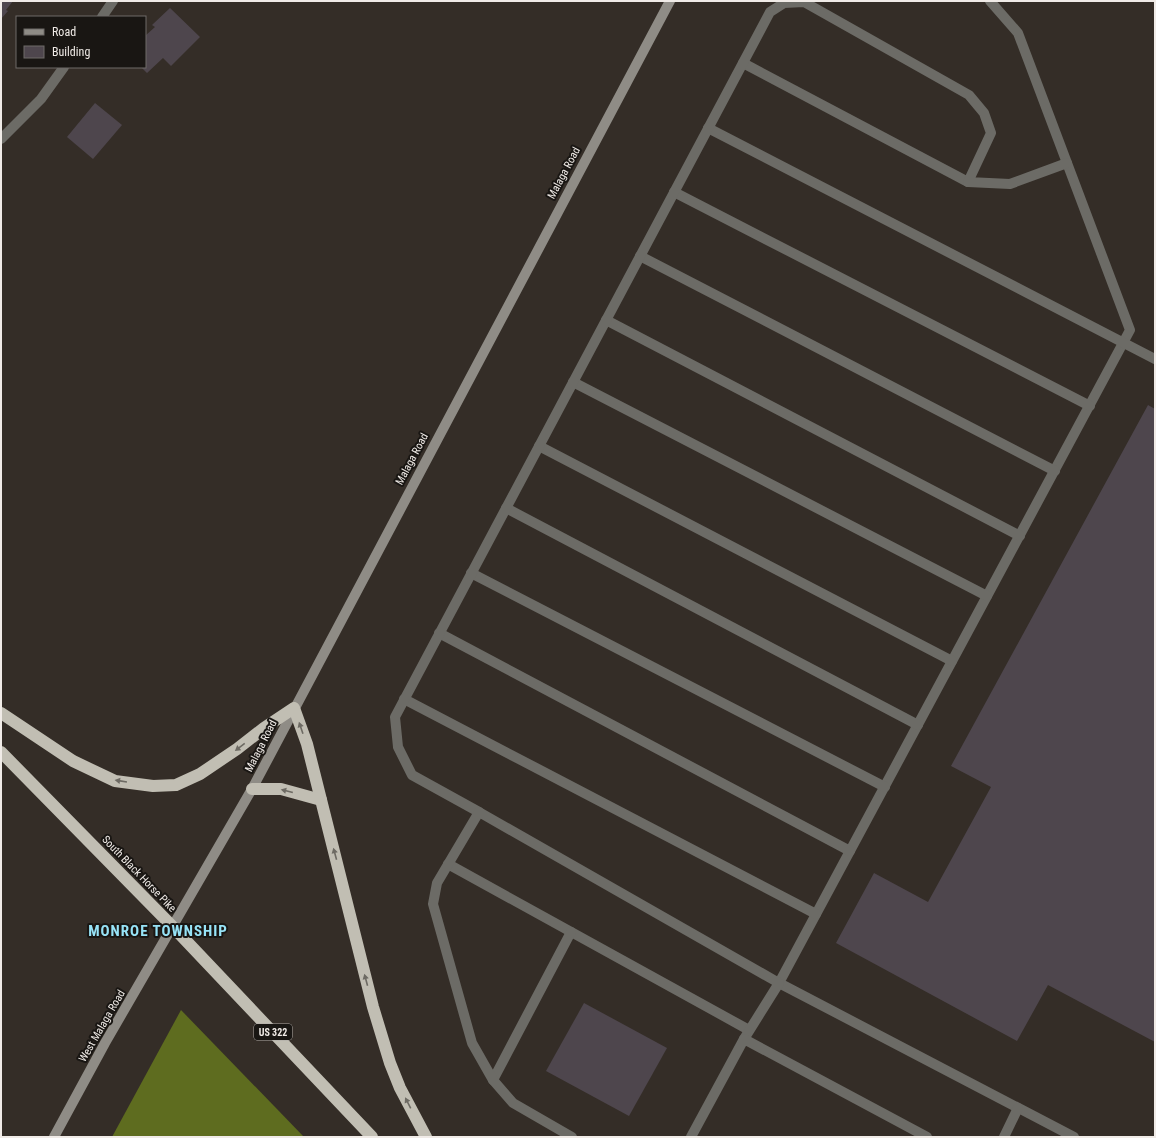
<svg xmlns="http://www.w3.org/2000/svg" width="1156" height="1138" font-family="'Roboto Condensed',sans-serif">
	<rect width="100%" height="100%" fill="#342d27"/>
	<polygon fill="#5e6c1f" points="181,1010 304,1137 112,1137"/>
	<g fill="#4e464d">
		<polygon points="1,1 13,1 6,10 8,11 1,19"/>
		<polygon points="170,8 200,37 171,66 163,58 147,73 141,67 145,67 145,36 155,27 152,25"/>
		<polygon points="95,103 122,125 93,159 67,137"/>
		<polygon points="1148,405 1155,409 1155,1042 1048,985 1017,1041 836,943 874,873 928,902 991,787 951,766"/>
		<polygon points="584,1003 667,1048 629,1116 546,1071"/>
	</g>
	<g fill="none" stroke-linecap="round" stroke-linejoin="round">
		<g stroke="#6c6b66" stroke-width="10">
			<polyline points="990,1 1018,33 1130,330 779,983 1074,1137"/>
			<polyline points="743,63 968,182"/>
			<polyline points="708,128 1155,359"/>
			<polyline points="674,192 1090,406"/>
			<polyline points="640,256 1055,471"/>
			<polyline points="606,320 1020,536"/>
			<polyline points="573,382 987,596"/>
			<polyline points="539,446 952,661"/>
			<polyline points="506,508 918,725"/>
			<polyline points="471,573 885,787"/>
			<polyline points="439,633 850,851"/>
			<polyline points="404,699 816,914"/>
			<polyline points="479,812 412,775 398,747 395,717 770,12 784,3 804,2 969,95 984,113 991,133 968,182 1010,184 1067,163"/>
			<polyline points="448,864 749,1030"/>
			<polyline points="493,1080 571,932"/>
			<polyline points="572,1137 513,1103 493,1080 472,1043 433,904 437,883 479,812 779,983 744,1039"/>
			<polyline points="691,1137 744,1039 927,1137"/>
			<polyline points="1004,1137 1018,1108"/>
		</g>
		<g stroke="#6c6b66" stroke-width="10">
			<polyline points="102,17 113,1"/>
			<polyline points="1,139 41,99 64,67"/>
		</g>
		<polyline stroke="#8f8c86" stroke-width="10" points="54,1137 105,1043 252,789 670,1"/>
		<g stroke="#c1beb3" stroke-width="12">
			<polyline points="1,713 73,761 115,781 153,786 176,785 200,774 237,749 264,728 294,708 307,744 373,1007 390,1063 400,1088 426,1137"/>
			<polyline points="1,752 173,927 372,1137"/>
			<polyline points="252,789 281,789 321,800"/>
		</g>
	</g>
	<defs><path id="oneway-solid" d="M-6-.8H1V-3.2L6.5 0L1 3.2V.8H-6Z"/></defs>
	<g fill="#6d6a63">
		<use href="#oneway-solid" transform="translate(301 728) rotate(-109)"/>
		<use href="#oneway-solid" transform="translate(240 747) rotate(142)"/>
		<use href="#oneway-solid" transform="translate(121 781) rotate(-171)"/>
		<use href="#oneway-solid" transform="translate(287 791) rotate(-166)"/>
		<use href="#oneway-solid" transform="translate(335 854) rotate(-105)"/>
		<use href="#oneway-solid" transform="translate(366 980) rotate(-105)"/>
		<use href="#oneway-solid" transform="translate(408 1103) rotate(-117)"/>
	</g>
	<g text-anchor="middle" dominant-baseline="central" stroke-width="4" stroke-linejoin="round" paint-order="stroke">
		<rect fill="#191613" stroke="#b0aba7" stroke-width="1" x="254" y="1024" width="38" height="16" rx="3"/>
		<g font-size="10" font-weight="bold" fill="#f0ebe7">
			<text x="273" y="1032">US 322</text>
		</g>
		<g font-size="11" fill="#f0ebe7" stroke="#191613">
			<text transform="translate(564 173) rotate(-62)">Malaga Road</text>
			<text transform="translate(412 459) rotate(-62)">Malaga Road</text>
			<text transform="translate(261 746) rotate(-63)">Malaga Road</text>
			<text transform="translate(139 874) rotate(46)">South Black Horse Pike</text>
			<text transform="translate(102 1026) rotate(-60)">West Malaga Road</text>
		</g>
		<g font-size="15" font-weight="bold" letter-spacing="1" fill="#97e3f7" stroke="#191613">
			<text x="158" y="931">MONROE TOWNSHIP</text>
		</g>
	</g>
	<rect width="1156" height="1138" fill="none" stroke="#f0ebe7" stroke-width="4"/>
	<rect x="16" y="16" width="130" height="52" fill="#191613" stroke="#6f6b68"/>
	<rect x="24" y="29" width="20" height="6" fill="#8f8c86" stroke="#6f6b68"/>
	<text x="52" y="36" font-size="12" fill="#f0ebe7">Road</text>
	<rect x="24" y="46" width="20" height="12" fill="#4e464d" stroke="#6f6b68"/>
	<text x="52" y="56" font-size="12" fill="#f0ebe7">Building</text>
</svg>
